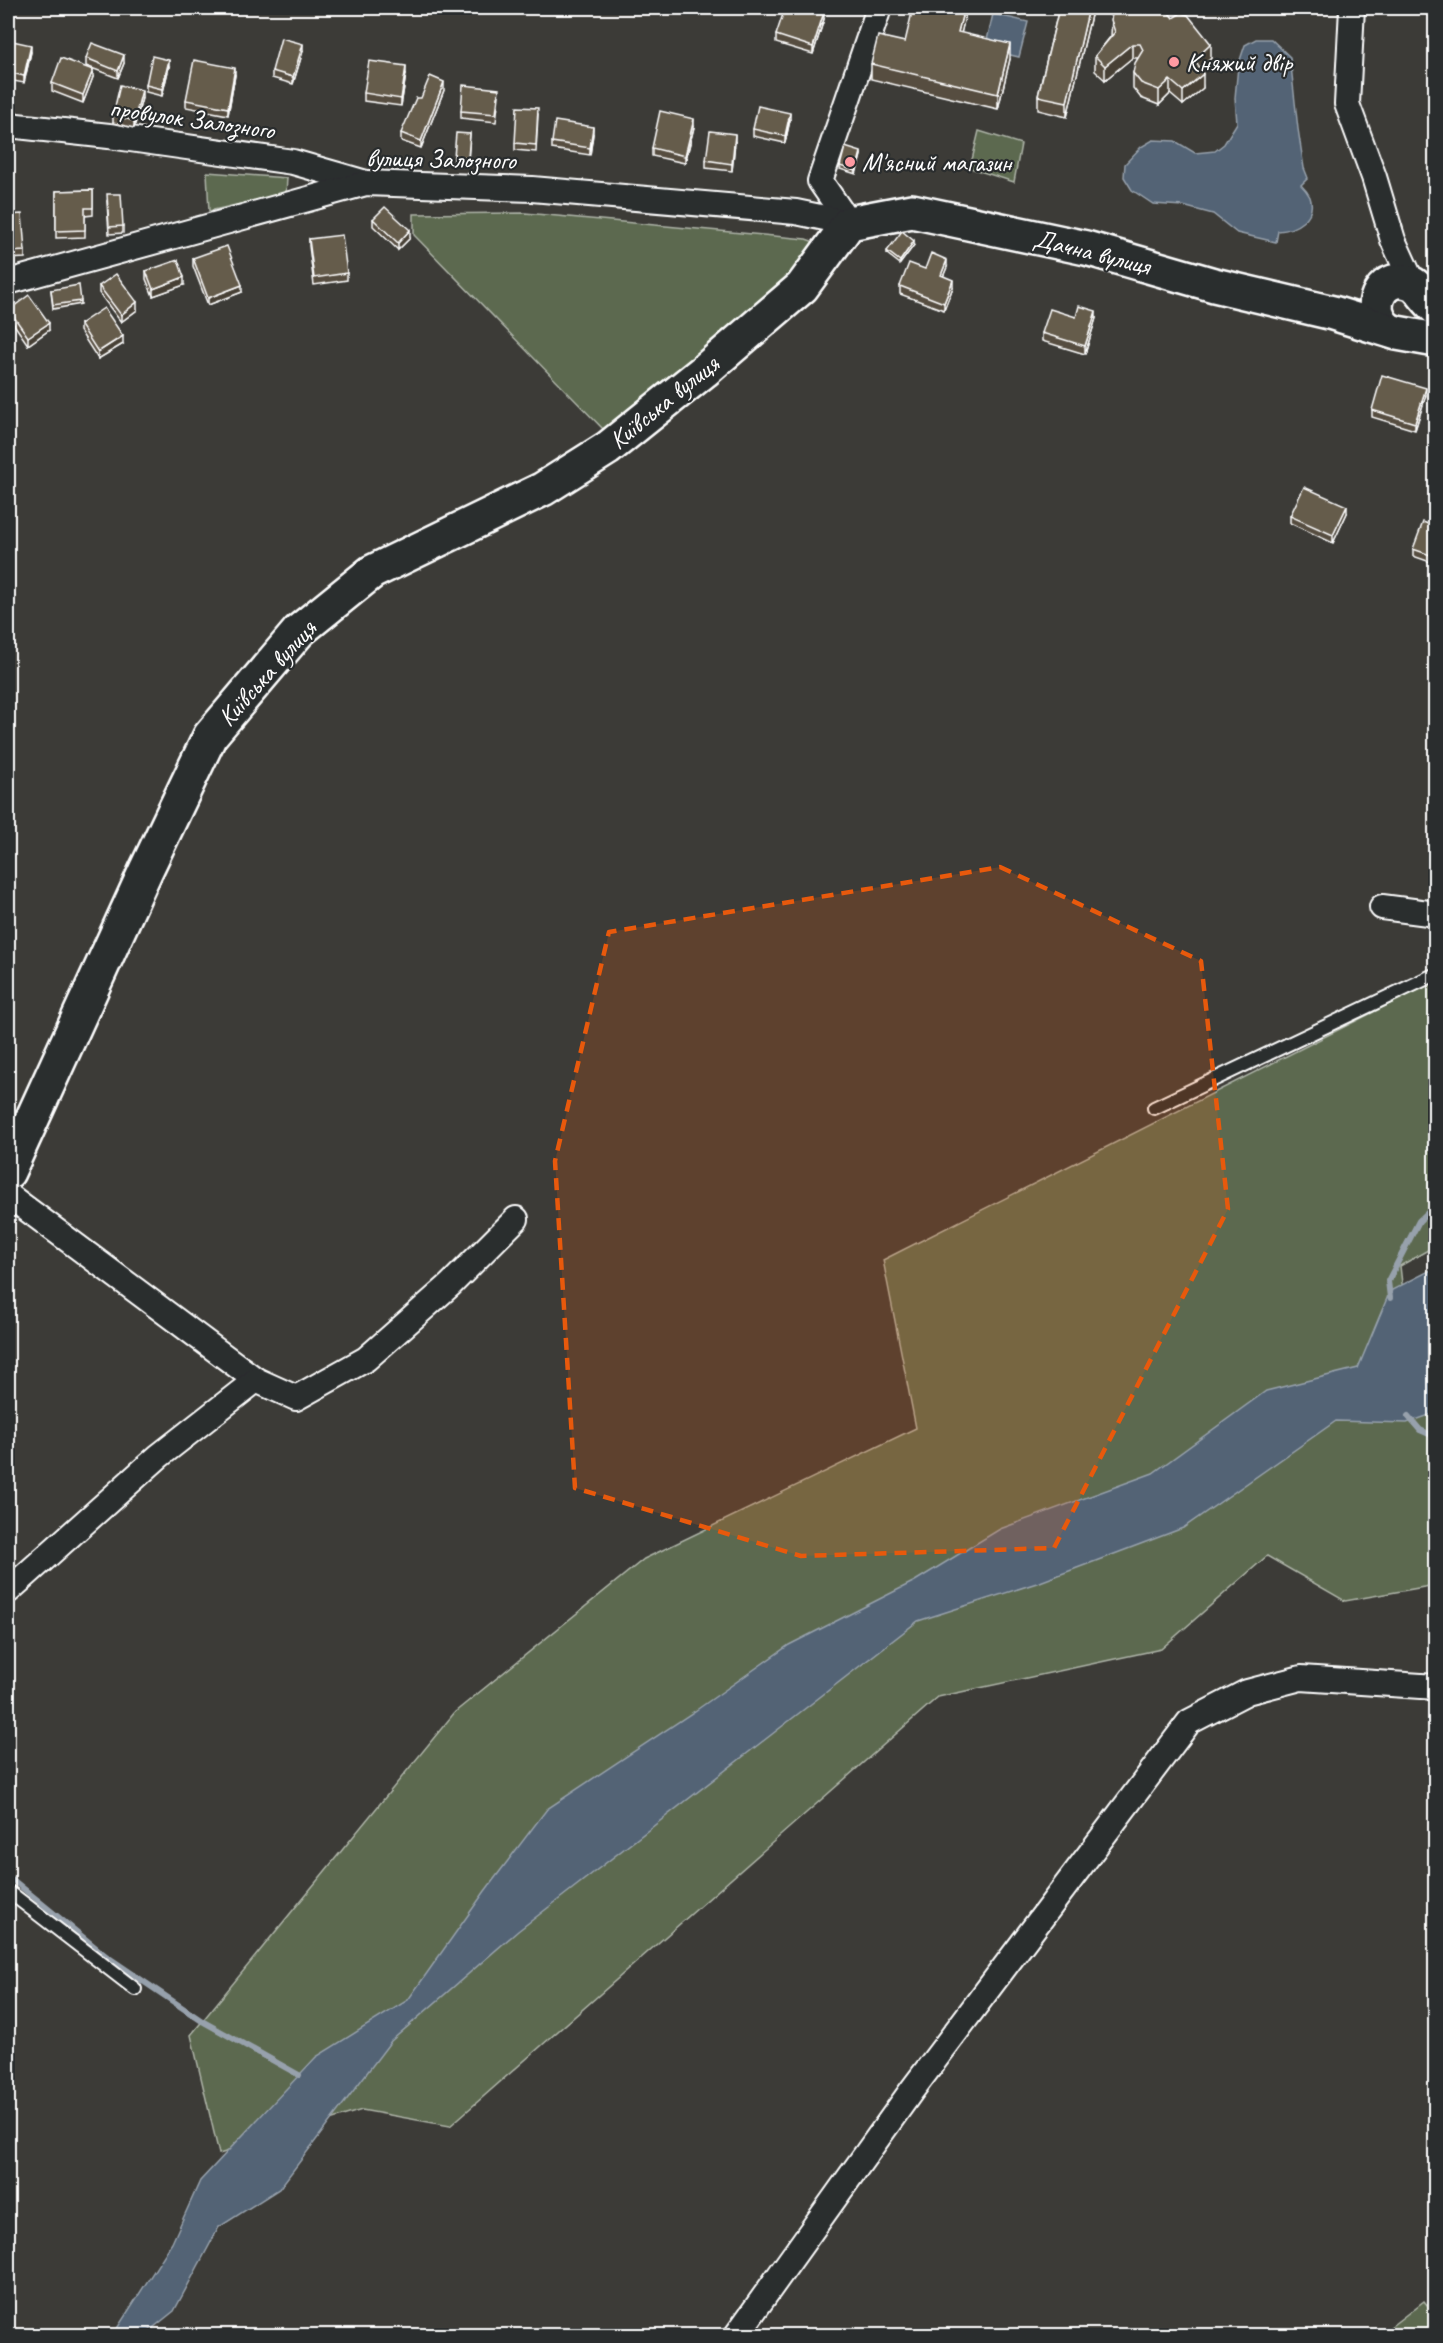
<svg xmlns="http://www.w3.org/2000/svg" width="1443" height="2343" font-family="Caveat,sans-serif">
	<rect width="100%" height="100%" fill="#3c3b37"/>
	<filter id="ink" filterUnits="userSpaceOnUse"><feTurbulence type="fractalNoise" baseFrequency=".0167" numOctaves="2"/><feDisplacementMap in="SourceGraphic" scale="12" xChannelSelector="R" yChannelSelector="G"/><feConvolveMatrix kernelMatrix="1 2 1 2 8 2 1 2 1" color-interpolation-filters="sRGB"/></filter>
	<g filter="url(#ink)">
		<g fill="#5c6950" stroke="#aeb4a8" stroke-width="1.5">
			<polygon points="979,131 1021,144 1014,182 970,168"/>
			<polygon points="207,172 287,178 286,194 209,211"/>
			<polygon points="525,213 806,239 820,244 821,257 605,431 414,235 414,214"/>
			<polygon points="1435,981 1435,1246 1400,1266 1407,1327 1435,1348 1435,1585 1345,1601 1267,1556 1161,1649 938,1697 450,2126 362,2110 219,2154 191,2035 455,1712 644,1559 916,1428 883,1260"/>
			<polygon points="1424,2301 1435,2315 1435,2335 1380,2335"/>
		</g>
		<g fill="#526374" stroke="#97a1ac" stroke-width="1.5">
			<polygon points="993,14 1028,22 1019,57 985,49"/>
			<path d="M1256,39H1271L1290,57L1298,129L1304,168L1308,178L1301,185C1304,188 1308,193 1310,197C1317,218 1295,230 1278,231L1276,242L1237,233L1213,214L1183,206L1153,204L1132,190L1124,177L1125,164L1141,147L1153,140L1175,141L1195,153L1215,151L1224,144L1237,123L1235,98L1238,66L1245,45Z"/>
			<polygon points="1435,1268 1435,1413 1407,1423 1336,1421 1183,1528 1040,1582 918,1621 518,1931 391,2041 279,2189 219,2227 174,2311 144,2335 123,2335 116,2330 172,2243 200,2181 316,2057 408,2000 485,1891 547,1809 695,1711 789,1645 915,1581 1000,1529 1153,1473 1266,1391 1358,1368 1390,1291"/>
		</g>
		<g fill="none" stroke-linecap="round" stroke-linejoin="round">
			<g stroke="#97a1ac" stroke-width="6">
				<polyline points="1390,1298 1388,1281 1419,1221 1436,1205"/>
				<polyline points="1408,1416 1420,1430 1436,1437"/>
				<polyline points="8,1876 106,1956 202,2021 299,2075"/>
			</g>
			<defs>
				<g id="lane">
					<polyline points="1154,1108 1436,974"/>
					<polyline points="8,1891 135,1989"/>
				</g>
				<g id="street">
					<polyline points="1352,8 1347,104 1374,177 1393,240 1413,284"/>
					<polyline points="8,125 109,136 293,162 366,183"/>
					<polyline points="849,223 820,181 879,8"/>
					<polyline points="8,282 366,183 532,189 796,212 849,223"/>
					<polyline points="1382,907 1436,914"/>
					<polyline points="8,1195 256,1380"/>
					<polyline points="8,1591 159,1456 256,1380 296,1398 366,1359 450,1285 516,1219"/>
					<polyline points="736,2336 912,2090 1189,1722 1247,1692 1301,1678 1436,1687"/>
				</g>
				<g id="secondary">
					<path d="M1386,328C1363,306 1384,270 1413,284C1420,288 1428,302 1436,308"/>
					<polyline points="8,1172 146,870 210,736 299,631 372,572 543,489 608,448 704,371 802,287 849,223 912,211 1086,248 1214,285 1333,313 1397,333 1436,340"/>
				</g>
			</defs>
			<use href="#lane" stroke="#fff" stroke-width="16"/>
			<use href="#street" stroke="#fff" stroke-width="28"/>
			<use href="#secondary" stroke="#fff" stroke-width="38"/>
			<use href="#lane" stroke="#2a2d2e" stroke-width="12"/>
			<use href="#street" stroke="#2a2d2e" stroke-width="24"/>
			<use href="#secondary" stroke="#2a2d2e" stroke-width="33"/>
		</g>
		<g fill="#574e41" stroke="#fff" stroke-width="1.5">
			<polygon points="967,8 961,33 1010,59 998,109 871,79 871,64 905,42"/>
			<polygon points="1059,8 1165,8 1173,18 1211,58 1200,69 1203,88 1183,105 1170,94 1159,105 1141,98 1133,88 1133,73 1138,58 1132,58 1105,80 1095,71 1095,56 1111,36 1112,17 1108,14 1092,11 1067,117 1038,110 1038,96"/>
			<polygon points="824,19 813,54 776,43 776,35"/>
			<polygon points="8,40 31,52 24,83 8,80"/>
			<polygon points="303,51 293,84 272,78 272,71"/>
			<polygon points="86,58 124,63 118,78 86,66"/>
			<polygon points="169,67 162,96 146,92 146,85"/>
			<polygon points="406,74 401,106 364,101 364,93"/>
			<polygon points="235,75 228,115 186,107 186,100"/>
			<polygon points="93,77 83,103 52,91 52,83"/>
			<polygon points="444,90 421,148 401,141 401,133"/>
			<polygon points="499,96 496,122 461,118 461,111"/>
			<polygon points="142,98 134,128 113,123 113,115"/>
			<polygon points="538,115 536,152 515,150 515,143"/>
			<polygon points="790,120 785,143 753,136 753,129"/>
			<polygon points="694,127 685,163 652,156 652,148"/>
			<polygon points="470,134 468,162 454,161 454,157"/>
			<polygon points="593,134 590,155 552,149 552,142"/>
			<polygon points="735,142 732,171 706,168 706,160"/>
			<polygon points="861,155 856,174 840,169 840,166"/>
			<polygon points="93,190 93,215 85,216 85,237 56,238 56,191"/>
			<polygon points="107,202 123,226 123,233 109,234"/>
			<polygon points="8,215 25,251 25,258 8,259"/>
			<polygon points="373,219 410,238 398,250 373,226"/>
			<polygon points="309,239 347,273 347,280 314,285 309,246"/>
			<polygon points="914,245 900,264 887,254 887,251"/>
			<polygon points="193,258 242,292 208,305 193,266"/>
			<polygon points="947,267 943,276 953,287 944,310 900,294 900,286"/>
			<polygon points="146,271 184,285 153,296 146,279"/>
			<polygon points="99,286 137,310 121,322 99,293"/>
			<polygon points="51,290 81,301 81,304 53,309"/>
			<polygon points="9,310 49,330 28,345 9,317"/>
			<polygon points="1076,317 1096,318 1085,354 1042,341 1042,333"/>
			<polygon points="80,324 123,344 98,359 80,331"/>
			<polygon points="1426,395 1415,430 1372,417 1372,410"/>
			<polygon points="1347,513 1333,543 1290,523 1290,516"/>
			<polygon points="1436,527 1436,564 1413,556 1413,549"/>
		</g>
		<g fill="#474035" stroke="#fff" stroke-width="1.5">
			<polygon points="964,8 967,8 958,47 958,32"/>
			<polygon points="1089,8 1092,8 1092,11 1067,117 1067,102"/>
			<polygon points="824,12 824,19 813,54 813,47"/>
			<polygon points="303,44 303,51 293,84 293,77"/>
			<polygon points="1010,44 1010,59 998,109 998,94"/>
			<polygon points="1132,44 1132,58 1105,80 1105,66"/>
			<polygon points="1211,44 1211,58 1195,74 1195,59"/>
			<polygon points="31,45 31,52 24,83 24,76"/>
			<polygon points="124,55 124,63 118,78 118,71"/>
			<polygon points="169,60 169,67 162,96 162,89"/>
			<polygon points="406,66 406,74 401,106 401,99"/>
			<polygon points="235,68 235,75 228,115 228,108"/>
			<polygon points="93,70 93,77 83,103 83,95"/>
			<polygon points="1203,74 1203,88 1183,105 1183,91"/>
			<polygon points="1170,80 1170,94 1159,105 1159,90"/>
			<polygon points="444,82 444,90 421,148 421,141"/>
			<polygon points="142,90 142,98 134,128 134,121"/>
			<polygon points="790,113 790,120 785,143 785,136"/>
			<polygon points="694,119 694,127 685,163 685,156"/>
			<polygon points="593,127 593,134 590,155 590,148"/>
			<polygon points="735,134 735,142 732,171 732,164"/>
			<polygon points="861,152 861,155 856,174 856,171"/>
			<polygon points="410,230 410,238 398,250 398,243"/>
			<polygon points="914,241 914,245 900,264 900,261"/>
			<polygon points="947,260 947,267 941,282 941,275"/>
			<polygon points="184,277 184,285 153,296 153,289"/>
			<polygon points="953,280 953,287 944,310 944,303"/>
			<polygon points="242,285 242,292 208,305 208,298"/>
			<polygon points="137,302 137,310 121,322 121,315"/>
			<polygon points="1096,311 1096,318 1085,354 1085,346"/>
			<polygon points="49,323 49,330 28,345 28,337"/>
			<polygon points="123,336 123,344 98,359 98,352"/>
			<polygon points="1426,388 1426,395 1415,430 1415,423"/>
			<polygon points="1347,506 1347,513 1333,543 1333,535"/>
		</g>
		<g fill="#655b4c" stroke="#fff" stroke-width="1.5">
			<polygon points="785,8 809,8 824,12 813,47 776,35"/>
			<polygon points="913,8 964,8 958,32 1010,44 998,94 871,64 878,36 905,42"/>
			<polygon points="1059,8 1089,8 1067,102 1038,96"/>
			<polygon points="1113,8 1165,8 1173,18 1181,13 1188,15 1211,44 1195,59 1203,74 1183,91 1170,80 1159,90 1141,83 1133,73 1135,63 1143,50 1140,44 1132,44 1105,66 1095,56 1115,32 1111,20"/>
			<polygon points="281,38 303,44 293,77 272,71"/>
			<polygon points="8,40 31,45 24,76 8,72"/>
			<polygon points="92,43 124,55 118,71 86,58"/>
			<polygon points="152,56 169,60 162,89 146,85"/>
			<polygon points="61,58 93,70 83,95 52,83"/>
			<polygon points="194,60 235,68 228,108 186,100"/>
			<polygon points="369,61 406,66 401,99 364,93"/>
			<polygon points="430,76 444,82 421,141 401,133 416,98 421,98"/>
			<polygon points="120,85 142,90 134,121 113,115"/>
			<polygon points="463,85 499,89 496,114 461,111"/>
			<polygon points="758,106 790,113 785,136 753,129"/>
			<polygon points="517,107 538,108 536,145 515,143"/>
			<polygon points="660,111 694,119 685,156 652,148"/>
			<polygon points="555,121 593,127 590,148 552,142"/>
			<polygon points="710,131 735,134 732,164 706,160"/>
			<polygon points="456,133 470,134 468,158 454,157"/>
			<polygon points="845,147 861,152 856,171 840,166"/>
			<polygon points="93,190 93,208 85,208 85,230 56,231 56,191"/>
			<polygon points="107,194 121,194 123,226 109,227"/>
			<polygon points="385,207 410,230 398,243 373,219"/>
			<polygon points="22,214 25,251 8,252 8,215"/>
			<polygon points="902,231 914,241 900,261 887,251"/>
			<polygon points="342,235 347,273 314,278 309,239"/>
			<polygon points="227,246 242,285 208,298 193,258"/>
			<polygon points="931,253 947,260 941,275 953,280 944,303 900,286 909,263 925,269"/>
			<polygon points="178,260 184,277 153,289 146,271"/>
			<polygon points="116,274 137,302 121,315 99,286"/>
			<polygon points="79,285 81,301 53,305 51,290"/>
			<polygon points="29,295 49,323 28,337 9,310"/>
			<polygon points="1079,306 1096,311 1085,346 1042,333 1050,309 1076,317"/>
			<polygon points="104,308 123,336 98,352 80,324"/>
			<polygon points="1382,375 1426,388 1415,423 1372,410"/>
			<polygon points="1304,487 1347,506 1333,535 1290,516"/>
			<polygon points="1423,522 1436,527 1436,557 1413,549"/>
		</g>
	</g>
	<path fill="#e8590c" fill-opacity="0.2" stroke="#e8590c" stroke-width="4.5" stroke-dasharray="12 8" stroke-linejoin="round" d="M1000,867L1201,961L1228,1209L1054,1548L801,1556L575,1488L555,1161L609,932Z"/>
	<g fill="#ff9aa2" stroke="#2a2d2e" stroke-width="2">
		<circle cx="1174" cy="62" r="6"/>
		<circle cx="850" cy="162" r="6"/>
	</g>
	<g text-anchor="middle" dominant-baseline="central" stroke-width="4.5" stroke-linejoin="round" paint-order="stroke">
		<g font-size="26" fill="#fff" stroke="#2a2d2e" text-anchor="start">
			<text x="1186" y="62">Княжий двір</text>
			<text x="862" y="162">М'ясний магазин</text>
		</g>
		<g font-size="26" fill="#fff" stroke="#2a2d2e">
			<text transform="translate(192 119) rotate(8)">провулок Залозного</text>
			<text transform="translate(441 159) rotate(1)">вулиця Залозного</text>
			<text transform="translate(1092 252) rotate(14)">Дачна вулиця</text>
			<text transform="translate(664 402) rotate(-39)">Київська вулиця</text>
			<text transform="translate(267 673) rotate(-48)">Київська вулиця</text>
		</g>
	</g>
	<rect width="1443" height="2343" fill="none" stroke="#2a2d2e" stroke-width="30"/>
	<rect x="15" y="15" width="1413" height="2313" fill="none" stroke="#fff" stroke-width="2" filter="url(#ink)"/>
</svg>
